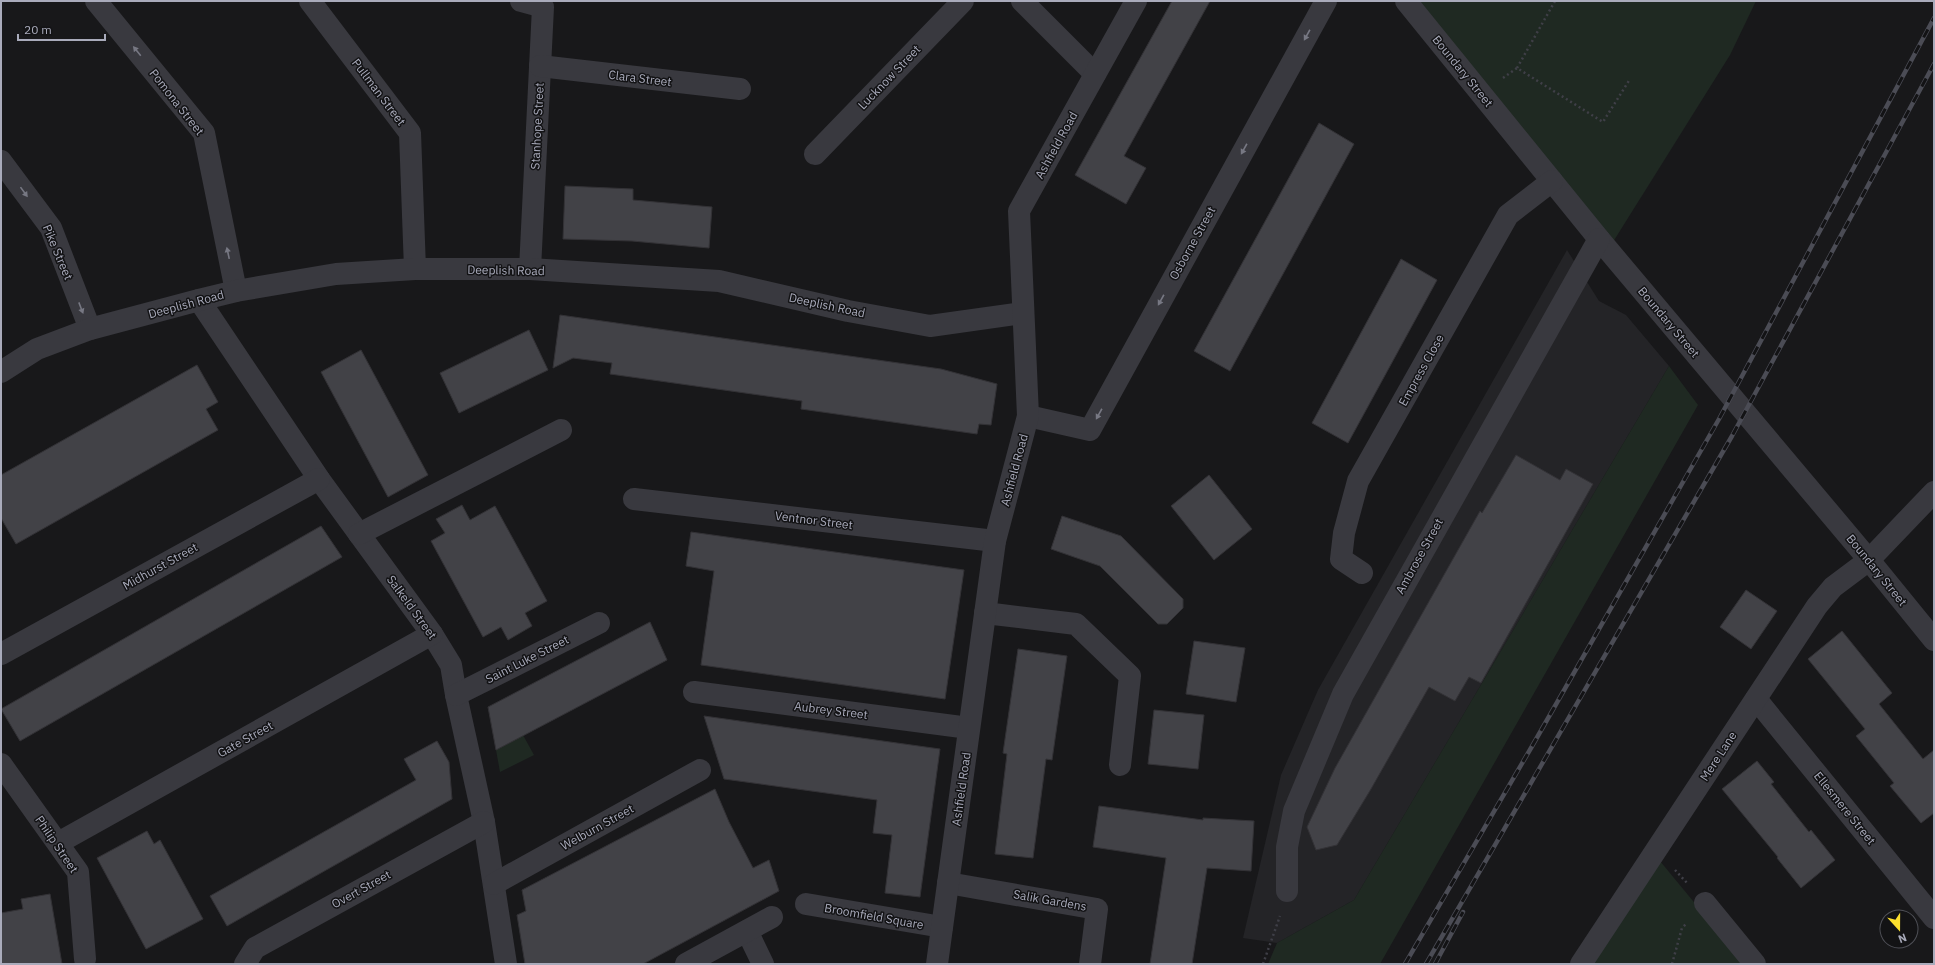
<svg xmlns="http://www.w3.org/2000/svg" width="1935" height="965" font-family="'IBM Plex Sans',sans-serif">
	<rect width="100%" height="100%" fill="#18181a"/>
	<polygon fill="#242427" points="1567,250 1599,301 1626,315 1669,366 1354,900 1277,943 1243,938 1281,775 1318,690"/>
	<g fill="#1f2922">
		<polygon points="1415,1 1756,1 1730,55 1613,242"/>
		<polygon points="1669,366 1698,405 1380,964 1268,964 1277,943 1354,900"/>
		<polygon points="523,735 534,755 500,772 496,750"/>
		<polygon points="1655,855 1745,964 1586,964"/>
	</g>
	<g fill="#424247" stroke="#333236">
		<polygon points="1172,1 1210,1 1124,156 1146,168 1126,204 1075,175"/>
		<polygon points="1319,123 1354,144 1230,371 1194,351"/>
		<polygon points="565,186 633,189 633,200 712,207 709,248 632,241 563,239"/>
		<polygon points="1401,259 1437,280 1348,443 1312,423"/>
		<polygon points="560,315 941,369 997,384 991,425 979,424 977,434 801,409 802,401 610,374 612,363 573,358 553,368"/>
		<polygon points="529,330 548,370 459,413 440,373"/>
		<polygon points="361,350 428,475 388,497 321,372"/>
		<polygon points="197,365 218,402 206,409 218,430 16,544 1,518 1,475"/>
		<polygon points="1516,455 1560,480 1566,469 1593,484 1481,683 1469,677 1455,701 1429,687 1371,789 1337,845 1316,850 1307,827 1335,768 1480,511 1482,513"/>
		<polygon points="1209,475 1252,529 1214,560 1171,506"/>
		<polygon points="462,505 470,520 495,506 547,601 525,613 532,626 508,640 501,627 483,637 431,541 445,533 436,519"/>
		<polygon points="1062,516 1121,536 1183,599 1183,608 1167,624 1158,624 1100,566 1051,549"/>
		<polygon points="321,526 342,557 20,741 1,709"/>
		<polygon points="691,532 964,570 945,699 701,665 714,571 686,566"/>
		<polygon points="1746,590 1777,611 1751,649 1720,627"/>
		<polygon points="650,622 667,660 496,750 488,707"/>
		<polygon points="1842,631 1892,693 1879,704 1923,759 1934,750 1934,813 1921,823 1890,786 1894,783 1856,736 1865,729 1808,659"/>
		<polygon points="1194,641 1245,648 1236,702 1186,694"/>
		<polygon points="1018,649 1067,656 1052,760 1046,759 1033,858 995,854 1007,754 1003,753"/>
		<polygon points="1154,710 1204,715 1198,769 1148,764"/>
		<polygon points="704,716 940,749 920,897 885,893 892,835 873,833 877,800 724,779"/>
		<polygon points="437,741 449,762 452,799 227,926 210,896 416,780 404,759"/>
		<polygon points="1757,761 1774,782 1771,784 1809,832 1811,830 1835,860 1801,888 1777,858 1778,857 1722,789"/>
		<polygon points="715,789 729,822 753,868 769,860 779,891 643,964 525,964 517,915 526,911 522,890"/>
		<polygon points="1099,806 1203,820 1203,818 1254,821 1251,871 1207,868 1192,964 1150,964 1166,858 1093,847"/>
		<polygon points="147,831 154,844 160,840 203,919 146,949 97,858"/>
		<polygon points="50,894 62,964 1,964 1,913 23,909 21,899"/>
	</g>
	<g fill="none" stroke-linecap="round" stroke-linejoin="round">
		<g stroke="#3f3f47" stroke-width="2.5" stroke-dasharray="2 3" stroke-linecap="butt">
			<polyline points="1517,68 1555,1"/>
			<polyline points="1503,78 1517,68 1603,122 1630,79"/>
			<polyline points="1675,870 1688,884"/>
			<polyline points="1263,964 1280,916"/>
			<polyline points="1672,964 1682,928 1687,923"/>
		</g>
		<g stroke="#39393f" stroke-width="22">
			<polyline points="96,1 204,133 236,291"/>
			<polyline points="310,1 410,133 415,269"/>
			<polyline points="521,1 543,7 530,269"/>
			<polyline points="1022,1 1095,74"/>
			<polyline points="1406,1 1599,239 1869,560 1934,640"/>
			<polyline points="540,66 740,89"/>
			<polyline points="815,154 963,1"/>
			<polyline points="1,161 51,228 90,329"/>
			<polyline points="199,300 319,479 432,634 451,665 456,695 484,822 506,964"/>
			<polyline points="1,372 37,349 90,329 199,300 236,291 336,274 415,269 530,269 719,281 848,311 930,326 1022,313"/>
			<polyline points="1028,416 1090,430 1326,1"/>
			<polyline points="634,499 995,541"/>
			<polyline points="359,534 561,430"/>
			<polyline points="1362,573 1341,559 1344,533 1358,481 1508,215 1552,181"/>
			<polyline points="985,613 1076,624 1130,676 1120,765"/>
			<polyline points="1,654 319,479"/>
			<polyline points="694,692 969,728"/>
			<polyline points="456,695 599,623"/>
			<polyline points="1756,699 1934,918"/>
			<polyline points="1,764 78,872 85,959"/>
			<polyline points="58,843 432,634"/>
			<polyline points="948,883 1097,909 1090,964"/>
			<polyline points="494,884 700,770"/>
			<polyline points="1287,891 1287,847 1294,811 1343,694 1599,239"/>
			<polyline points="1705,903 1755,964"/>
			<polyline points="806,904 942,927"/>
			<polyline points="747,931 763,964"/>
			<polyline points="245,964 255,948 484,822"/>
			<polyline points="686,964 772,917"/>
			<polyline points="937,964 995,541 1028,416 1019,211 1136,1"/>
			<polyline points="1581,964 1817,606 1833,587 1869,560 1934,492"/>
		</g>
		<defs>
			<g id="rail">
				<polyline points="1405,964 1531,748 1719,419 1934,18"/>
				<polyline points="1426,964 1732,436 1934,64"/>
				<polyline points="1435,964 1463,912"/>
			</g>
		</defs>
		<use href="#rail" stroke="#4b4c55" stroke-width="4.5"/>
		<use href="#rail" stroke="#131315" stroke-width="3" stroke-dasharray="9" stroke-linecap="butt"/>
	</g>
	<defs><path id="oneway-solid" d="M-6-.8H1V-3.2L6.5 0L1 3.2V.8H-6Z"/></defs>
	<g fill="#777883">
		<use href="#oneway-solid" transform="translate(1307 35) rotate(119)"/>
		<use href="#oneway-solid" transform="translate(137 51) rotate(-129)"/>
		<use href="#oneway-solid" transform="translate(1244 149) rotate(119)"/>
		<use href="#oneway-solid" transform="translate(24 192) rotate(54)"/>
		<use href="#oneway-solid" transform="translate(228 253) rotate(-102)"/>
		<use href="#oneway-solid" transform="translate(1161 300) rotate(119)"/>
		<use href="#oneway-solid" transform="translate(81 308) rotate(69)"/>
		<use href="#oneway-solid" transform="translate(1099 414) rotate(119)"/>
	</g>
	<g text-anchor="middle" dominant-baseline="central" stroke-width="3" stroke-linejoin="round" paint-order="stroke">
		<g font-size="12" fill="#a9abbb" stroke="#131315">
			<text transform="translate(1463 71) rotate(51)">Boundary Street</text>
			<text transform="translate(889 77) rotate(-46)">Lucknow Street</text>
			<text transform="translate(640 78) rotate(7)">Clara Street</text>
			<text transform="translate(379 92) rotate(53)">Pullman Street</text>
			<text transform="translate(177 102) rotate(52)">Pomona Street</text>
			<text transform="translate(537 126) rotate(-87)">Stanhope Street</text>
			<text transform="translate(1056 145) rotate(-61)">Ashfield Road</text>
			<text transform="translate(1192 243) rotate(-61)">Osborne Street</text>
			<text transform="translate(58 252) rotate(67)">Pike Street</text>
			<text transform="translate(506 270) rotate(1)">Deeplish Road</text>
			<text transform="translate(186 304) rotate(-15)">Deeplish Road</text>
			<text transform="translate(827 305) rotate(12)">Deeplish Road</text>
			<text transform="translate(1669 322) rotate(50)">Boundary Street</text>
			<text transform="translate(1421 370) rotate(-61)">Empress Close</text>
			<text transform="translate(1014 470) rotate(-75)">Ashfield Road</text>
			<text transform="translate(814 520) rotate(7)">Ventnor Street</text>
			<text transform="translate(1419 556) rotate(-61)">Ambrose Street</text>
			<text transform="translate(160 566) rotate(-29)">Midhurst Street</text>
			<text transform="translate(1877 570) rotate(51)">Boundary Street</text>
			<text transform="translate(412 607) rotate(54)">Salkeld Street</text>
			<text transform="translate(527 659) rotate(-27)">Saint Luke Street</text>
			<text transform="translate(831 710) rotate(7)">Aubrey Street</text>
			<text transform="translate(245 739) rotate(-29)">Gate Street</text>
			<text transform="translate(1718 756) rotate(-57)">Mere Lane</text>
			<text transform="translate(961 789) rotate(-82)">Ashfield Road</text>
			<text transform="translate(1845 808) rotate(51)">Ellesmere Street</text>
			<text transform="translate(597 827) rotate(-29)">Welburn Street</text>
			<text transform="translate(57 844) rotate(56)">Philip Street</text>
			<text transform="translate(361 889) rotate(-29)">Overt Street</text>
			<text transform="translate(1050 900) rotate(10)">Salik Gardens</text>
			<text transform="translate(874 916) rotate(10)">Broomfield Square</text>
		</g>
	</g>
	<rect width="1935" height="965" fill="none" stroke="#a9abbb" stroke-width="4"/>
	<g transform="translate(1899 929) rotate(159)"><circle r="19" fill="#131315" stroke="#4f5057"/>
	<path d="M0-3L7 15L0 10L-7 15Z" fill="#fcdf2e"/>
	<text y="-6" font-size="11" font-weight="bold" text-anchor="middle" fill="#a9abbb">N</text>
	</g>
	<path d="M18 34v6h87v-6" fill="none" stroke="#a9abbb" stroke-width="2"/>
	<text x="24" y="34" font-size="12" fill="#a9abbb" stroke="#131315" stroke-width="3" paint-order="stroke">20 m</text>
</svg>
